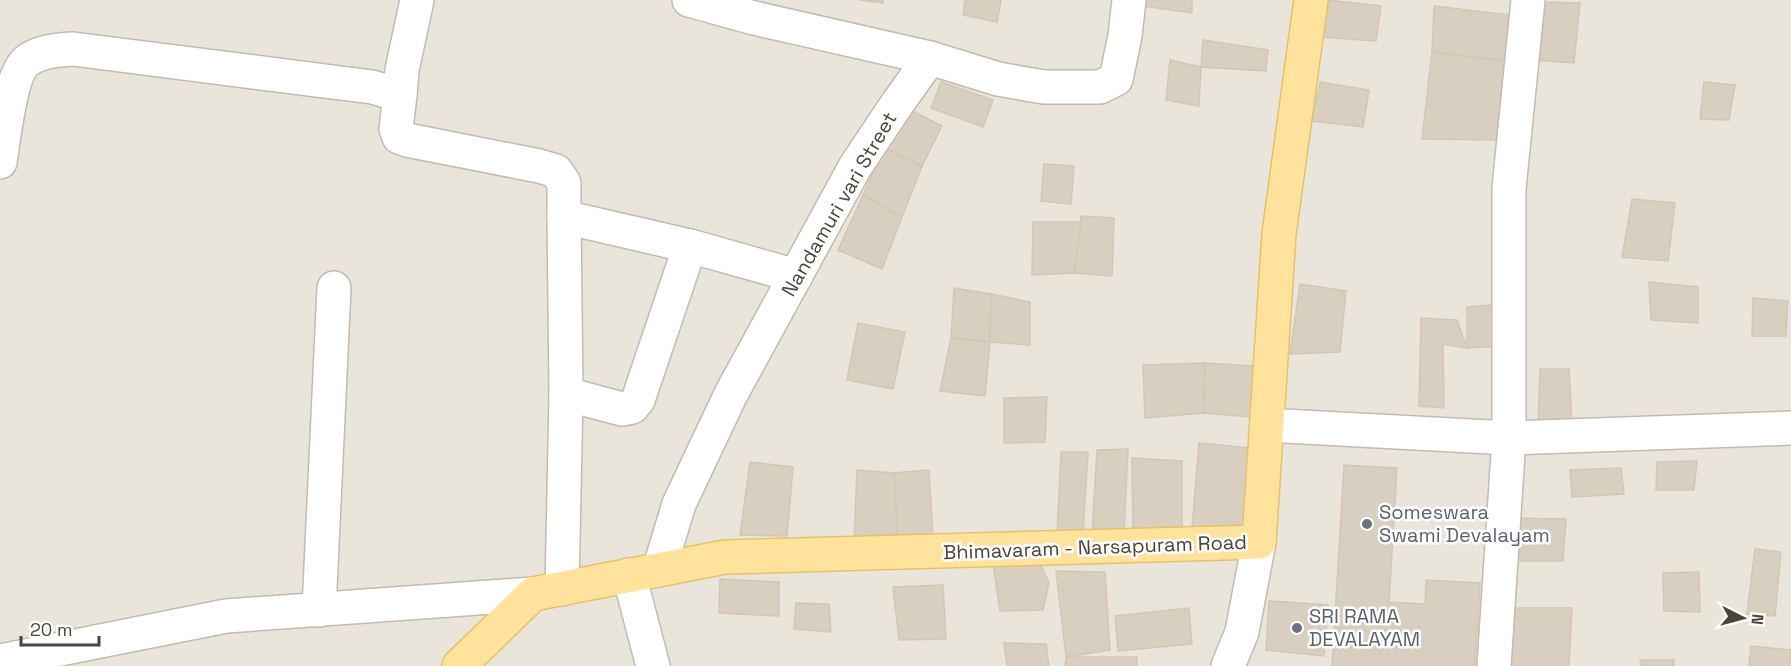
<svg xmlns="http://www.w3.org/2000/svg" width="1791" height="666" font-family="'Space Grotesk',sans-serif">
	<rect width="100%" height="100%" fill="#f6f3ec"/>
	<rect fill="#eae5da" x="0" y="0" width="1791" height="666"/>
	<g fill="#d8cfc1" stroke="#d3c7b4" stroke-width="1.5">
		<polygon points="859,0 883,0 883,3"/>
		<polygon points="965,0 1001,0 997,22 963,15"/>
		<polygon points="1144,0 1192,0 1192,13 1143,6"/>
		<polygon points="1327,0 1381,6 1376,41 1322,37"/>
		<polygon points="1537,2 1580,3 1574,63 1535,60"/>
		<polygon points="1434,6 1509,15 1505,61 1432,52"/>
		<polygon points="1203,40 1268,50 1266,71 1201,67"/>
		<polygon points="1432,52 1505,61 1500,140 1422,139"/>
		<polygon points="1170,60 1201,67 1199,106 1166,100"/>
		<polygon points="941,82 993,100 983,127 931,108"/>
		<polygon points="1320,82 1369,90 1363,127 1312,121"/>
		<polygon points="1704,82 1735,85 1729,120 1700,119"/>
		<polygon points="909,109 942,126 922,166 885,148"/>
		<polygon points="885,148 922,166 902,217 863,195"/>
		<polygon points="1044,164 1074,166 1071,204 1041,201"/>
		<polygon points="863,195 902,217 882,269 838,250"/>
		<polygon points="1632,199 1675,203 1668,261 1622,257"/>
		<polygon points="1081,216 1114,218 1112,276 1074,273"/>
		<polygon points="1033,222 1081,222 1074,273 1032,275"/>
		<polygon points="1649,282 1698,287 1698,323 1651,320"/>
		<polygon points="1300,284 1346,291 1340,352 1290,354"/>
		<polygon points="954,288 991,294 990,342 951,338"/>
		<polygon points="991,294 1030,302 1030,345 990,342"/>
		<polygon points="1753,298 1788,301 1786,336 1752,336"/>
		<polygon points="1501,304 1498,346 1467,348 1467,307"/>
		<polygon points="1421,318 1457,320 1467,348 1443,344 1444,408 1419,406"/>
		<polygon points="858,323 905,332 893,389 847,380"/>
		<polygon points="951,338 990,342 985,396 940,391"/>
		<polygon points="1205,363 1254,366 1251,417 1203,413"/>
		<polygon points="1205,363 1203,413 1145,418 1143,365"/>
		<polygon points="1540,369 1569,369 1572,425 1538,424"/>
		<polygon points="1047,397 1045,442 1004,443 1004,398"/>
		<polygon points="1199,443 1250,448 1245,530 1192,528"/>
		<polygon points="1128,449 1124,533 1092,534 1097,450"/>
		<polygon points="1061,452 1088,452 1083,533 1057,536"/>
		<polygon points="1132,458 1182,461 1182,531 1133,530"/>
		<polygon points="1697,461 1694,490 1656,490 1657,462"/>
		<polygon points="750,462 793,467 787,536 740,535"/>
		<polygon points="1344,465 1397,468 1389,602 1425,604 1426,580 1480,583 1475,666 1332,666"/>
		<polygon points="1621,468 1624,494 1572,497 1570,470"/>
		<polygon points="857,470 894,473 898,540 854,542"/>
		<polygon points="929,470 933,538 898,540 894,473"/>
		<polygon points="1514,518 1566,519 1563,561 1514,561"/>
		<polygon points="1755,549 1781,552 1775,616 1747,614"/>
		<polygon points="1039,561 1049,583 1043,610 1000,611 993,564"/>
		<polygon points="1056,571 1105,572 1110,650 1066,657"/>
		<polygon points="1699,572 1700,612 1664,611 1663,573"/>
		<polygon points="720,579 779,582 779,616 719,613"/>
		<polygon points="943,585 946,639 899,640 893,587"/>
		<polygon points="1269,601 1328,605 1324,656 1266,650"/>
		<polygon points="796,603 829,604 831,632 794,629"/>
		<polygon points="1189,608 1192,644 1118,651 1115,616"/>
		<polygon points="1507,608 1572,608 1569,666 1504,666"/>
		<polygon points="1004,643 1046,644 1049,666 1007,666"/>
		<polygon points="1751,646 1791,650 1791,666 1749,666"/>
		<polygon points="1066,657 1137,657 1137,666 1065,666"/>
		<polygon points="1640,660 1674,660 1674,666 1641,666"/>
	</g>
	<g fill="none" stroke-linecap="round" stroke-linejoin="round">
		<defs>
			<g id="minor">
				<polyline points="689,0 754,18 930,58"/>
				<polyline points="400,95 396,129 399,137 407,140 539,166 556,171 564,183 564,217 690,246 796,276"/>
				<path d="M0,162C4,139 10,72 28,60C42,51 57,50 73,49L372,87L400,95L402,70L417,0"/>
				<polyline points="566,394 622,409 632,407 638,400 690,246"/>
				<polyline points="1267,425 1509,438 1791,428"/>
				<polyline points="659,570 679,504 731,394 855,167 897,104 930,58 998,79 1044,87 1100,87 1116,79 1125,36 1129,0"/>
				<polyline points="629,575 653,666"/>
				<polyline points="562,589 566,394 564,217"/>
				<polyline points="319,610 334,288"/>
				<polyline points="0,661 226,616 533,594"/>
				<polyline points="1228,666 1242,632 1259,542"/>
				<polyline points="1494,666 1509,438 1509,188 1528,0"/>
			</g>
			<polyline id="major" points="459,666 533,594 725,557 1259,542 1279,234 1311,0"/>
		</defs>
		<use href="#minor" stroke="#c2bbae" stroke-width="36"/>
		<use href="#major" stroke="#e6c16a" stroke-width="36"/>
		<use href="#minor" stroke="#fff" stroke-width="33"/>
		<use href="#major" stroke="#ffe39c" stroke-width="33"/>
	</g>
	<g fill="#6b7280" stroke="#fff" stroke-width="2">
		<circle cx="1367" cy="524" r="6"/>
		<circle cx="1297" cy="628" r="6"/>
	</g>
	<g text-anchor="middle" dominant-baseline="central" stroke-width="5" stroke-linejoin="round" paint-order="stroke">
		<g font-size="20" fill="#4b4439" stroke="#fff">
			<text transform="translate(839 204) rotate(-60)">Nandamuri vari Street</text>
			<text transform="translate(1095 547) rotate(-2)">Bhimavaram - Narsapuram Road</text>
		</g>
		<g font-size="20" fill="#5b616d" stroke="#fff" text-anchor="start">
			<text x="1379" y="512">Someswara<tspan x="1379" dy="23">Swami Devalayam</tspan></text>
			<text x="1309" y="616">SRI RAMA<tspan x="1309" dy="23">DEVALAYAM</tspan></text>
		</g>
	</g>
	<g transform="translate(1743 618) rotate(96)" stroke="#ffffff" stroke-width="4.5" paint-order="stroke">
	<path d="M0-4.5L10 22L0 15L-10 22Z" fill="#4b4439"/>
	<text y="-9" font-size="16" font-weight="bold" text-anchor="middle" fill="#4b4439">N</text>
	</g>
	<path d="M21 636v9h78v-9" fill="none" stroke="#4b4439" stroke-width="3"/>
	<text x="30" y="636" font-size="18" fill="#4b4439" stroke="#ffffff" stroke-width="4.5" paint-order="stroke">20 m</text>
</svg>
